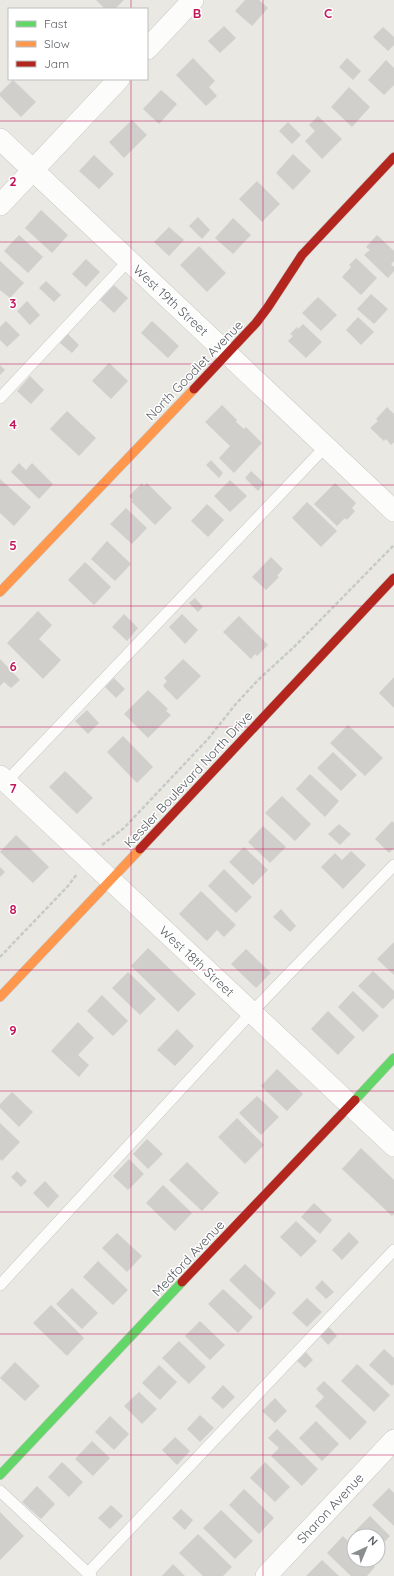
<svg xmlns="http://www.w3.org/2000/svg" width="394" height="1576" font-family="Quicksand,sans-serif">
	<rect width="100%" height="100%" fill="#eae8e2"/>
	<g fill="#d0cfcb">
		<polygon points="96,0 124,0 115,9 105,9"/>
		<polygon points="245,0 259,0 268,8 252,26 235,11"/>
		<polygon points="224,26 236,38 220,53 208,41"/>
		<polygon points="383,27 394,37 394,45 388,51 373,37"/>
		<polygon points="193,58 215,81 209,87 217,96 206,106 176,75"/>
		<polygon points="347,58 361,71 353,80 339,67"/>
		<polygon points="386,60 394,68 394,85 384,95 368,80"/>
		<polygon points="13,80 36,102 21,117 0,96 0,93"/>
		<polygon points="349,87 370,107 352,127 331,107"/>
		<polygon points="161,90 177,104 159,124 143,109"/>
		<polygon points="318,116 342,139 322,159 305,141 315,131 309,125"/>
		<polygon points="132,120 147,135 124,158 109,142"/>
		<polygon points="288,122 301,135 292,144 279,131"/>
		<polygon points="293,154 311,171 293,190 276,173"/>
		<polygon points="94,155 114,174 99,189 79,171"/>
		<polygon points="257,181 280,204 262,222 239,199"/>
		<polygon points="41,210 68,235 52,253 25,228"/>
		<polygon points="198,217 210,230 202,239 189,226"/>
		<polygon points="233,218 251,235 233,254 215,238"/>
		<polygon points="169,227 184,240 169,256 154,242"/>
		<polygon points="19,235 43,257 28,273 4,251"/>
		<polygon points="377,235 394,251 394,261 391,264 394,267 394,271 388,278 364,255 370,250 366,247"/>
		<polygon points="199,246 226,273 207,292 180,265"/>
		<polygon points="356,258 377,278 361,295 342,277 351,267 349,265"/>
		<polygon points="86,259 100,272 86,287 72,274"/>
		<polygon points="0,261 24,283 10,298 0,290"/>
		<polygon points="46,281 61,295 54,302 39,288"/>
		<polygon points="114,285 128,298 114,313 100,300"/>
		<polygon points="371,294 388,309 374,324 357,309"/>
		<polygon points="318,297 337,315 321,331 302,313"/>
		<polygon points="27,301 40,315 30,325 17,311"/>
		<polygon points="358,317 374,332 361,345 346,330"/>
		<polygon points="6,321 20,335 7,347 0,340 0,327"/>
		<polygon points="152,321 179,346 168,358 141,333"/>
		<polygon points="303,324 322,342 306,358 288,341 293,336 290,334 297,327 298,329"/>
		<polygon points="68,334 79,345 72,353 60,343"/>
		<polygon points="109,363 128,381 111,399 92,381"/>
		<polygon points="0,365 5,370 0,375"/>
		<polygon points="30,376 44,390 31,404 17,391"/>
		<polygon points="222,405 237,420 236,422 244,429 246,427 262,443 234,473 219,458 230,446 205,422"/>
		<polygon points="387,407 394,414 394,442 391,445 386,439 384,441 370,428 378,421 376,419"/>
		<polygon points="67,411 96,438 79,456 50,429"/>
		<polygon points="211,460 223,473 219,478 206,465"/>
		<polygon points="19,463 26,470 32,463 53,484 39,499 11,472"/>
		<polygon points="251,471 264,483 258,491 245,478"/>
		<polygon points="0,479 31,507 14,526 0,513"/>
		<polygon points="230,480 247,496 230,512 214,496"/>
		<polygon points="142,483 144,486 147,483 172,508 155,525 131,501 133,500 129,496"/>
		<polygon points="335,483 356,503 352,508 355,511 347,520 345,518 337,526 314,504"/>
		<polygon points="307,502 337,531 321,547 292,518"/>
		<polygon points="207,504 224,520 208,537 191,521"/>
		<polygon points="126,508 147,528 132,544 110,524"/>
		<polygon points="107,541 131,564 115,581 91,559"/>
		<polygon points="271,557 283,569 277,576 279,577 266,590 252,577"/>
		<polygon points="85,562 111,587 94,605 68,580"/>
		<polygon points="195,598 203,607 198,612 189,603"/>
		<polygon points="38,611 52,625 39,639 61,660 43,679 7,643"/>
		<polygon points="124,614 138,628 127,641 112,627"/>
		<polygon points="182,614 198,630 185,644 169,627"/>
		<polygon points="239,616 268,645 257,656 255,654 251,659 223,632"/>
		<polygon points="0,659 20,680 11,688 4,682 0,686"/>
		<polygon points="183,659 201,676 177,700 163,686 167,681 164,678"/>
		<polygon points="394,677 394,708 379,693"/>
		<polygon points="114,678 125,689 116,698 105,687"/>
		<polygon points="148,690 168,709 166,711 171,715 148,738 124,714"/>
		<polygon points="87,710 99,723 88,734 75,721"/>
		<polygon points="348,725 383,758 365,776 330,743"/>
		<polygon points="123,736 153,767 137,783 107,752"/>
		<polygon points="333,752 357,775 341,791 317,768"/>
		<polygon points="65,771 93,798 77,814 49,787"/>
		<polygon points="310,774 339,801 325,817 296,789"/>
		<polygon points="282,796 311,824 295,841 265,813"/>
		<polygon points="392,821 394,823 394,848 389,853 375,839"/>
		<polygon points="339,824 351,834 340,845 328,834"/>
		<polygon points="263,826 286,847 270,863 248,842"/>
		<polygon points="16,835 49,867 33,883 0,852"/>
		<polygon points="244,847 268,870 253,885 229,862"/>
		<polygon points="351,851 366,865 343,889 321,867 335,853 342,860"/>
		<polygon points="0,867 5,872 0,877"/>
		<polygon points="224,869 252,897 236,913 208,886"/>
		<polygon points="201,891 236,925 224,937 217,930 207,941 179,914"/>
		<polygon points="281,909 296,926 290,932 273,917"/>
		<polygon points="394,942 394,975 377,959"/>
		<polygon points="148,948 196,994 178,1012 131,966"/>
		<polygon points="246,949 271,973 256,988 231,964"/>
		<polygon points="373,971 394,991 394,998 383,1009 358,986"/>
		<polygon points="128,972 156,999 140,1015 112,988"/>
		<polygon points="353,991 379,1016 363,1032 338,1007"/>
		<polygon points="102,995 128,1021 113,1036 87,1011"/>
		<polygon points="328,1011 355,1037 338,1055 311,1029"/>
		<polygon points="78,1022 94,1038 78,1055 89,1065 79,1077 51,1051"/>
		<polygon points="177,1029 194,1046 175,1066 157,1050"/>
		<polygon points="277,1069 303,1094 287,1111 261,1086"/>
		<polygon points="12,1092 33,1112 19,1127 0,1108 0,1104"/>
		<polygon points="257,1096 279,1117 261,1135 239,1113"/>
		<polygon points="237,1118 264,1145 245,1164 218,1137"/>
		<polygon points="0,1123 20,1142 2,1161 0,1159"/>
		<polygon points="147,1139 163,1154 148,1169 133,1154"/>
		<polygon points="361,1148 394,1180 394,1214 392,1216 342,1169"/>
		<polygon points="129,1159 144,1174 128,1190 113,1176"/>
		<polygon points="187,1162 219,1193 202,1211 169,1180"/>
		<polygon points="17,1171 27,1181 21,1187 11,1177"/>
		<polygon points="45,1181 59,1196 48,1208 33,1193"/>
		<polygon points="163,1185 192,1213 175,1231 146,1203"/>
		<polygon points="314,1203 332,1220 320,1234 301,1217"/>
		<polygon points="296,1221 317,1241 301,1257 280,1237"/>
		<polygon points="349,1232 359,1242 342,1260 332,1250"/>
		<polygon points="117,1233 142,1256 127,1272 102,1248"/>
		<polygon points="98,1261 128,1290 113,1305 83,1277"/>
		<polygon points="245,1264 276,1293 260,1310 229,1280"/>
		<polygon points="322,1280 334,1292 326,1299 315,1288"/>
		<polygon points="72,1288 98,1313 82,1329 56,1304"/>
		<polygon points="223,1289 253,1317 238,1333 208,1304"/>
		<polygon points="307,1298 322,1312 307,1327 292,1313"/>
		<polygon points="51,1305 84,1338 67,1356 33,1323"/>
		<polygon points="200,1321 225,1345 210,1360 185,1336"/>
		<polygon points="329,1327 337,1336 328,1345 320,1336"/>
		<polygon points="179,1341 206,1367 189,1384 162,1358"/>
		<polygon points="384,1349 394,1358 394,1384 392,1386 369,1365"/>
		<polygon points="306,1352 313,1360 305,1368 297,1361"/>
		<polygon points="15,1362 40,1386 25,1401 0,1378"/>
		<polygon points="357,1364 390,1395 374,1412 341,1381"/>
		<polygon points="159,1365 177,1382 160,1400 142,1383"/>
		<polygon points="324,1381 367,1422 350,1440 315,1406 324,1397 316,1389"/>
		<polygon points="223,1385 235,1397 223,1409 211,1398"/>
		<polygon points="139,1392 157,1409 142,1424 124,1406"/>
		<polygon points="275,1398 287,1411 275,1423 262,1411"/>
		<polygon points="200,1415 214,1428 200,1442 187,1429"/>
		<polygon points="110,1416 129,1434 114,1450 95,1432"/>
		<polygon points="316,1421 339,1444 322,1461 299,1438"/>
		<polygon points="277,1429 318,1469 302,1486 271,1456 279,1448 268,1438"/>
		<polygon points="175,1437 190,1451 177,1465 162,1450"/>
		<polygon points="92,1441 110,1458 93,1476 75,1459"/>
		<polygon points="62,1462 83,1482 69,1497 48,1477"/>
		<polygon points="265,1462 290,1487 275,1502 250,1478"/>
		<polygon points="37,1486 55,1504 41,1519 22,1502"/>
		<polygon points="389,1488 394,1493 394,1526 372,1505"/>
		<polygon points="244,1489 274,1518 259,1534 229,1505"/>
		<polygon points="111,1505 123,1516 110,1529 98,1518"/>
		<polygon points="181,1509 193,1520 185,1530 172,1518"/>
		<polygon points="221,1510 253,1541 235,1559 203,1528"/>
		<polygon points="0,1512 24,1536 0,1560"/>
		<polygon points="370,1516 390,1536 378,1549 378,1536 358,1536 354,1532"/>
		<polygon points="198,1534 232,1567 223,1576 203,1576 179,1553"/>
		<polygon points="343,1536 354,1547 354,1560 368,1560 375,1567 367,1576 351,1576 327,1553"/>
		<polygon points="322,1560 339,1576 306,1576"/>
		<polygon points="173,1564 185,1576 162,1576"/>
	</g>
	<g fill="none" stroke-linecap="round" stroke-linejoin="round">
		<defs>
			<g id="lane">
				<polyline points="0,398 129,260"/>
				<polyline points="6,782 326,446"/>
				<polyline points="0,1285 252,1012 394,865"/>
				<polyline points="0,1491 91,1576"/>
				<polyline points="88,1573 394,1250"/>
			</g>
			<g id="street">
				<polyline points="147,49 193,0"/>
				<polyline points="0,139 394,511"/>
				<polyline points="0,205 119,79"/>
				<polyline points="0,776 394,1146"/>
				<polyline points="266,1576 394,1440"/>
			</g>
			<g id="fast">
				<polyline points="355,1100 394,1058"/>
				<polyline points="0,1475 182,1282"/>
			</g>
			<g id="slow">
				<polyline points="0,592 194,389"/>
				<polyline points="0,997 140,849"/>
			</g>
			<g id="jam">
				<polyline points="194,389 256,323 268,307 302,255 394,157"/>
				<polyline points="140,849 394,578"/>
				<polyline points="182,1282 355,1100"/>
			</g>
		</defs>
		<use href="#lane" stroke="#c7c7c7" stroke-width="12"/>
		<use href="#street" stroke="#c7c7c7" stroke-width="22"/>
		<use href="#fast" stroke="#c5c6c4" stroke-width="10"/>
		<use href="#slow" stroke="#c5c6c4" stroke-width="10"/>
		<use href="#jam" stroke="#c5c6c4" stroke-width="10"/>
		<g stroke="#c5ccc8" stroke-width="2.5" stroke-dasharray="4 2" stroke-linecap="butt">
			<polyline points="102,845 124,828 208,739 235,705 257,681 295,646 394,545"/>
			<polyline points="0,957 68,886 77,874"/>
		</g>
		<use href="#lane" stroke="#fcfcfb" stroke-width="11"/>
		<use href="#street" stroke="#fcfcfb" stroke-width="21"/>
		<use href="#fast" stroke="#63d668" stroke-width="9"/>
		<use href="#slow" stroke="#ff974d" stroke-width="9"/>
		<use href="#jam" stroke="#b3261e" stroke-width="9"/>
	</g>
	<path fill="none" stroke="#c2185b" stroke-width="1" stroke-opacity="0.55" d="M131,0V9M263,0V1576M131,79V1576M0,121H394M0,242H394M0,364H394M0,485H394M0,606H394M0,727H394M0,849H394M0,970H394M0,1091H394M0,1212H394M0,1334H394M0,1455H394"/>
	<g text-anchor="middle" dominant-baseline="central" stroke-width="3" stroke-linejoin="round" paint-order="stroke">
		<g font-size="13" fill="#585d62" stroke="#fff">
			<text transform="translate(171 300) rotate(43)">West 19th Street</text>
			<text transform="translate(194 370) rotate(-46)">North Goodlet Avenue</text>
			<text transform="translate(188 779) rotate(-47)">Kessler Boulevard North Drive</text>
			<text transform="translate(197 961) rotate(43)">West 18th Street</text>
			<text transform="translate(188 1258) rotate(-47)">Medford Avenue</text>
			<text transform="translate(330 1508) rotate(-47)">Sharon Avenue</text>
		</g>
	</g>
	<g font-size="13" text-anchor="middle" font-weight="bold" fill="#c2185b" stroke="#fff" stroke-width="3" stroke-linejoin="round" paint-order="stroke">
		<text x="197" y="18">B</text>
		<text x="328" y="18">C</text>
		<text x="13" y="186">2</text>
		<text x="13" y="308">3</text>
		<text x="13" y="429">4</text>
		<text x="13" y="550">5</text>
		<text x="13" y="671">6</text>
		<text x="13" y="793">7</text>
		<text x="13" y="914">8</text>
		<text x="13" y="1035">9</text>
	</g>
	<rect x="8" y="8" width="140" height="72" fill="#ffffff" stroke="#bcbec0"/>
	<rect x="16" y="21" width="20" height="6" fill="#63d668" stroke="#bcbec0"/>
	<text x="44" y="28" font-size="12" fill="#585d62">Fast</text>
	<rect x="16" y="41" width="20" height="6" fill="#ff974d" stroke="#bcbec0"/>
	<text x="44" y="48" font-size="12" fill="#585d62">Slow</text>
	<rect x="16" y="61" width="20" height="6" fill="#b3261e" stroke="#bcbec0"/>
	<text x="44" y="68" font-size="12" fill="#585d62">Jam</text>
	<g transform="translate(366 1548) rotate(44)"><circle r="19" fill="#ffffff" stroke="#bcbec0"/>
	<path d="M0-3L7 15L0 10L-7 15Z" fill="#8b8e8f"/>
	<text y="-6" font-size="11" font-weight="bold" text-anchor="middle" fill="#585d62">N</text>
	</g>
</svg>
